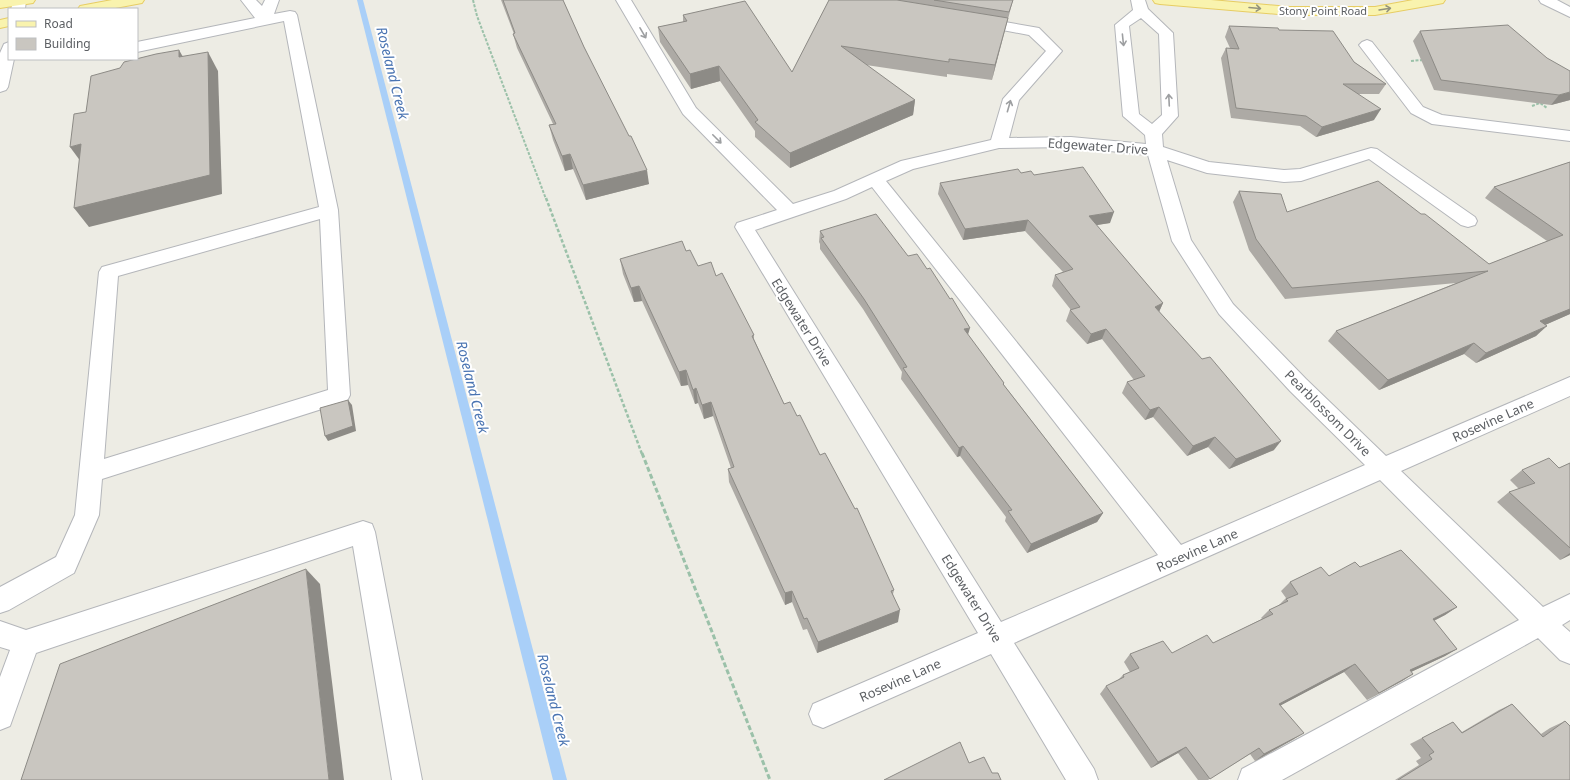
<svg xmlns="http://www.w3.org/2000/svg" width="1570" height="780" font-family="'Noto Sans',sans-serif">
	<rect width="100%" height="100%" fill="#edece4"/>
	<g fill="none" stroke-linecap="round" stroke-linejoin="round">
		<polygon fill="#a9cff8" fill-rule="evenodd" points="357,0 363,0 567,780 553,780"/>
		<defs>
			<g id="minor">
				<polygon points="14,0 26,0 25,9 11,9"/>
				<path d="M241,0H256L262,6L265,0H279L274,14L290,11L295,12L297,15L338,210L350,395L347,401L102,479L99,515L74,573L9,610L0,613V587L56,557L75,515L99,272L102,267L319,207L284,21L137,52V42L255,18ZM320,219L328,390L104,459L118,276Z"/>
				<path d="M616,0H631L696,108L793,204L834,191L901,161L991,140L1003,99L1046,51L1029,35L971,24L969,21L971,18L976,17L1039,28L1062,51L1019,100L1009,138L1071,137L1146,144L1145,135L1123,116L1115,25L1133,10L1131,0H1145L1148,9L1173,33L1178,116L1162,134L1163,147L1209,162L1284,170L1300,169L1371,148L1377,149L1475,217L1477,221L1475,225L1468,227L1461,225L1369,159L1301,181L1284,182L1207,173L1167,160L1191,240L1233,304L1306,379L1386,456L1570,377V396L1401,471L1543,607L1570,594V620L1562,625L1570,632V664L1560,660L1538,638L1282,780H1238L1242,769L1519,620L1380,480L1014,643L1094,769L1098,780H1066L991,654L823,728L813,724L809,714L813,704L978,633L735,227L737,223L777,210L683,114ZM1141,18L1159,34L1162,115L1152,124L1139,114L1129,26ZM1071,147L1148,155L1172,241L1219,314L1290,391L1365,465L1181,545L886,181L913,169L999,148ZM872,187L1158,555L1001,622L755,230L846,199Z"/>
				<polygon points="1539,0 1557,0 1570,7 1570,17 1541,3"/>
				<polygon points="1367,40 1372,42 1423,107 1442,115 1570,131 1570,141 1432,124 1411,113 1359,45 1362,42"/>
				<polygon points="9,42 9,59 14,59 8,87 6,90 0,92 0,53 4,44"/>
				<polygon points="363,521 372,524 375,532 422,780 392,780 353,546 36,653 10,726 0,730 0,677 10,650 0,647 0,621 26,630"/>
			</g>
			<g id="major">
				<polygon points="0,0 35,0 33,3 0,8"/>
				<polygon points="112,0 144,0 142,3 110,9 78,9 80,6"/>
				<polygon points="1153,0 1211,0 1290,7 1375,7 1413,0 1445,0 1443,3 1438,4 1375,15 1290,15 1160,4 1155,3"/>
				<polygon points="9,18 9,26 0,28 0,20"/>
			</g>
		</defs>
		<use href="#minor" stroke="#b4b6ba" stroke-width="2"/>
		<use href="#major" stroke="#e7cd64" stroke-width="2"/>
		<g stroke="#9bc1a9" stroke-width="2" stroke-dasharray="3 1.5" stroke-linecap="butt">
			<polyline points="473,0 477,16 546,199"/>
			<polyline points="1411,61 1422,60 1423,62"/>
			<polyline points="1532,106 1540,103 1547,108"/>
		</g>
		<polyline stroke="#9bc1a9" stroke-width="2.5" stroke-dasharray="3.5 2" stroke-linecap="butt" points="546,198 642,454"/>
		<polyline stroke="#9bc1a9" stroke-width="3" stroke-dasharray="5 2.5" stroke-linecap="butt" points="642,453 770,780"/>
		<use href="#minor" fill="#fff" fill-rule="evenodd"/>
		<use href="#major" fill="#f9f3ae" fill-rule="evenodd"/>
	</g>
	<g fill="#adaaa5">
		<polygon points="501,0 563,0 584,47 649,184 586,200 573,169 565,171 553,140 549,125 553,124 517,48 513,34 514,34"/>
		<polygon points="829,0 1013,0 992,80 947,74 947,77 866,65 915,100 913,115 790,168 755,137 755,131 720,81 691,89 660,42 658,27 683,22 683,15 792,72"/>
		<polygon points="1229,26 1279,30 1354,62 1386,84 1379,94 1359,94 1374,120 1316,137 1300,126 1231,118 1221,58 1226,48 1230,48 1225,37"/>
		<polygon points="1420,31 1570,100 1551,105 1434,90 1413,41"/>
		<polygon points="1570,162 1570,314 1545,325 1536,336 1476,363 1464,354 1379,390 1328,341 1336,331 1456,283 1285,299 1249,250 1233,202 1239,191 1287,212 1421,214 1489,264 1547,241 1485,198 1494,187"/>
		<polygon points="1021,173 1034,175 1110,223 1096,225 1163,303 1159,312 1274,450 1229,469 1208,447 1187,456 1153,417 1145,420 1122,393 1127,382 1134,380 1102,339 1087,344 1066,321 1070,310 1071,310 1052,286 1055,275 1063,272 1025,231 963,240 938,194 940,183"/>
		<polygon points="820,231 908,256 1004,383 1004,385 1103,513 1097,522 1027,553 1005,521 1006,517 960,456 957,457 901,379 902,372 863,309 820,249 820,244 819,242"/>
		<polygon points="686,251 698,266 716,276 754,335 754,339 784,404 797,416 820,455 894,590 893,594 898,622 817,653 807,629 803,630 792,602 785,605 729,482 728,469 731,468 713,416 704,419 698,403 695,404 688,385 681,386 642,301 634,302 623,274 620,259"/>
		<polygon points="1570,463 1570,555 1560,560 1497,502 1509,492 1519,489 1510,480 1522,470 1559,468"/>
		<polygon points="1360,567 1457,607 1445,615 1434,621 1457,649 1445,656 1411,672 1413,674 1402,681 1367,700 1344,672 1281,705 1294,739 1255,761 1250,754 1208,780 1198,780 1178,753 1151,768 1100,694 1106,686 1118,680 1123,675 1130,672 1124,662 1130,654 1172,653 1213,643 1262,619 1261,618 1269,610 1278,606 1286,598 1281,591 1290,582 1329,576"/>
		<polygon points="1512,704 1541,734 1550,728 1565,721 1570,780 1395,780 1419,765 1416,761 1421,758 1410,744 1453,722 1462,732 1499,710"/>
	</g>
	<g fill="#8d8b86">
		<polygon points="1008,18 1004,32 992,80 995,65"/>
		<polygon points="179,50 190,69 179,57"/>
		<polygon points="208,52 218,71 222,194 89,227 74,208"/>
		<polygon points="719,66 720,81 691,89 690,74"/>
		<polygon points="1570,92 1570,100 1551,105 1559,95"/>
		<polygon points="915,100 913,115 790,168 790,153"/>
		<polygon points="1381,109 1374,120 1316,137 1322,127"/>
		<polygon points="81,144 84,166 70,147"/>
		<polygon points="570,154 573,169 565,171 562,156"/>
		<polygon points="647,170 649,184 586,200 583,185"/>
		<polygon points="1114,212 1110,223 1085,227 1089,216"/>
		<polygon points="1028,220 1025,231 963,240 965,229"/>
		<polygon points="639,286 642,301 634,302 631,288"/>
		<polygon points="1163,303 1158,314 1155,307"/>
		<polygon points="1570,308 1570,314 1529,332 1540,321"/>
		<polygon points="1547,326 1536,336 1476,363 1486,353"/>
		<polygon points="970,328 967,338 964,329"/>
		<polygon points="1106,329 1102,339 1087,344 1091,334"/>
		<polygon points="1474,343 1464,354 1379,390 1388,380"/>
		<polygon points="686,370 688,385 681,386 679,372"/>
		<polygon points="696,388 698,403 695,404 693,390"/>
		<polygon points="348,400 352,405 356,431 328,441 325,436"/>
		<polygon points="711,402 713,416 704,419 702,405"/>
		<polygon points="1159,407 1153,417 1145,420 1150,410"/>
		<polygon points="1215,437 1208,447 1187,456 1193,446"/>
		<polygon points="1281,441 1274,450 1229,469 1236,459"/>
		<polygon points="963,446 960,456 957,457 959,448"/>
		<polygon points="1103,513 1097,522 1027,553 1031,544"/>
		<polygon points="1570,553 1570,555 1560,560"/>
		<polygon points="306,569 320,584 344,780 329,780"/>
		<polygon points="792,591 792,602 785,605 785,593"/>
		<polygon points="1457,607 1445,615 1421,627 1433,619"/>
		<polygon points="900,610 898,622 817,653 818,642"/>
		<polygon points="1457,649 1445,656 1398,678 1410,670"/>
		<polygon points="1355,664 1344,672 1270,711 1279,704"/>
		<polygon points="1413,674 1402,681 1367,700 1379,693"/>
		<polygon points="1304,733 1294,739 1255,761 1264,754"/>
		<polygon points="1186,747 1178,753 1151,768 1158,762"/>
	</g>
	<g fill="#c9c6c0" stroke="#8d8b86">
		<polygon points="503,0 563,0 584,47 629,136 631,136 647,170 583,185 570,154 562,156 549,125 556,124 513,34 515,33"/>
		<polygon points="829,0 897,0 1008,18 995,65 949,59 949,62 841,46 915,100 790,153 755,122 758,120 719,66 690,74 658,27 687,21 683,15 745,1 792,72"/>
		<polygon points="934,0 1013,0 1009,12"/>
		<polygon points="1508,25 1547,58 1570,71 1570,92 1559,95 1441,80 1420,31"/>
		<polygon points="1229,26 1278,28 1279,30 1333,31 1354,62 1386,84 1343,84 1381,109 1322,127 1306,116 1236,108 1226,48 1239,49"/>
		<polygon points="179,50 179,57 208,52 210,175 74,208 81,144 70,147 74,114 86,112 91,76 120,68 124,62 156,54"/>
		<polygon points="1570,162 1570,309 1540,321 1547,326 1486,353 1474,343 1388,380 1336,331 1488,271 1292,288 1256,239 1239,191 1281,194 1287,212 1378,181 1421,214 1425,214 1489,264 1563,235 1494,187"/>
		<polygon points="1083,167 1114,212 1089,216 1163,303 1155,307 1202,359 1210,357 1281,441 1236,459 1215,437 1193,446 1159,407 1150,410 1127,382 1145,376 1106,329 1091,334 1070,310 1080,307 1055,275 1073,269 1028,220 965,229 940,183 1018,169 1021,173 1031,171 1034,175"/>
		<polygon points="876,214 908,256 917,254 927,269 930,268 950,299 952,298 970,328 964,329 1004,383 1003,384 1103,513 1031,544 1008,511 1012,510 963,446 959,448 903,368 907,367 864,299 821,238 824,237 820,231"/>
		<polygon points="682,241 686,251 690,250 698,266 711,262 716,276 722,273 754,335 752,336 784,404 790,402 797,416 800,415 820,455 825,453 855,509 857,508 894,590 891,591 900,610 818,642 807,618 804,619 792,591 785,593 728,469 734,467 711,402 702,405 696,388 693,390 686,370 679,372 639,286 631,288 620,259"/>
		<polygon points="348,400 353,426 325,436 320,408"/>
		<polygon points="1549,458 1559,468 1570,463 1570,548 1509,492 1535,483 1522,470"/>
		<polygon points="1401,550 1457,607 1433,619 1457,649 1410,670 1413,674 1379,693 1355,664 1279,704 1304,733 1264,754 1259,748 1210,779 1186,747 1158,762 1106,686 1124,677 1123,675 1139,668 1130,654 1163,641 1172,653 1207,635 1213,643 1273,614 1269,610 1288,601 1286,599 1298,594 1290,582 1321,567 1329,576 1355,562 1360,567"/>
		<polygon points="306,569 329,780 21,780 60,664"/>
		<polygon points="1512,704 1543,737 1565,721 1570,726 1570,780 1398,780 1432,759 1429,755 1434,752 1422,738 1453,722 1462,733"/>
		<polygon points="960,742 969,763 984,757 992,773 998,773 1001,780 884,780"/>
	</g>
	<defs><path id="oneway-shaft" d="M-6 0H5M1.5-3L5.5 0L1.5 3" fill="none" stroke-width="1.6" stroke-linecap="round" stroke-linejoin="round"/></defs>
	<g stroke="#93937d">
		<use href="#oneway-shaft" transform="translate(1255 8) rotate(5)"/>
		<use href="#oneway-shaft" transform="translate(1385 9) rotate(-9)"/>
	</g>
	<g stroke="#9d9fa1">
		<use href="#oneway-shaft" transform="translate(643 33) rotate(60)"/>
		<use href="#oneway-shaft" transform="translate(1123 40) rotate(84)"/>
		<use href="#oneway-shaft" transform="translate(1169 100) rotate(-93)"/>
		<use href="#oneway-shaft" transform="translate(1009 106) rotate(-74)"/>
		<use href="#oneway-shaft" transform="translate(717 139) rotate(45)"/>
	</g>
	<g text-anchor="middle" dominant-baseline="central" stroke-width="4" stroke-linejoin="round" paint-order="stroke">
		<g font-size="11" fill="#5c5f63" stroke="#fff">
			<text x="1323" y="10">Stony Point Road</text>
		</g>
		<g font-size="13" fill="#5c5f63" stroke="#fff">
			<text transform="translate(1098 146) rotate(4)">Edgewater Drive</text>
			<text transform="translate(802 322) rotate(58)">Edgewater Drive</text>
			<text transform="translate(1328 413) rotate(45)">Pearblossom Drive</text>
			<text transform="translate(1493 420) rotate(-24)">Rosevine Lane</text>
			<text transform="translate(1197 550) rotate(-24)">Rosevine Lane</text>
			<text transform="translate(972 598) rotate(58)">Edgewater Drive</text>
			<text transform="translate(900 680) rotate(-24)">Rosevine Lane</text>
		</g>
		<g font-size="14" font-style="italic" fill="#4a74b2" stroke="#fff">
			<text transform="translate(393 73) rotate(76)">Roseland Creek</text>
			<text transform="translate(473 387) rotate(76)">Roseland Creek</text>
			<text transform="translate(554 700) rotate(76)">Roseland Creek</text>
		</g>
	</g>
	<rect x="8" y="8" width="130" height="52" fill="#ffffff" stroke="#bebfc1"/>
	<rect x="16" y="21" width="20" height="6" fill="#f9f3ae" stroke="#bebfc1"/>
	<text x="44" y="28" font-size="12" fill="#5c5f63">Road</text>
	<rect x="16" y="38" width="20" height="12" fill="#c9c6c0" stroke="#bebfc1"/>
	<text x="44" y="48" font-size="12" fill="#5c5f63">Building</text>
</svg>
